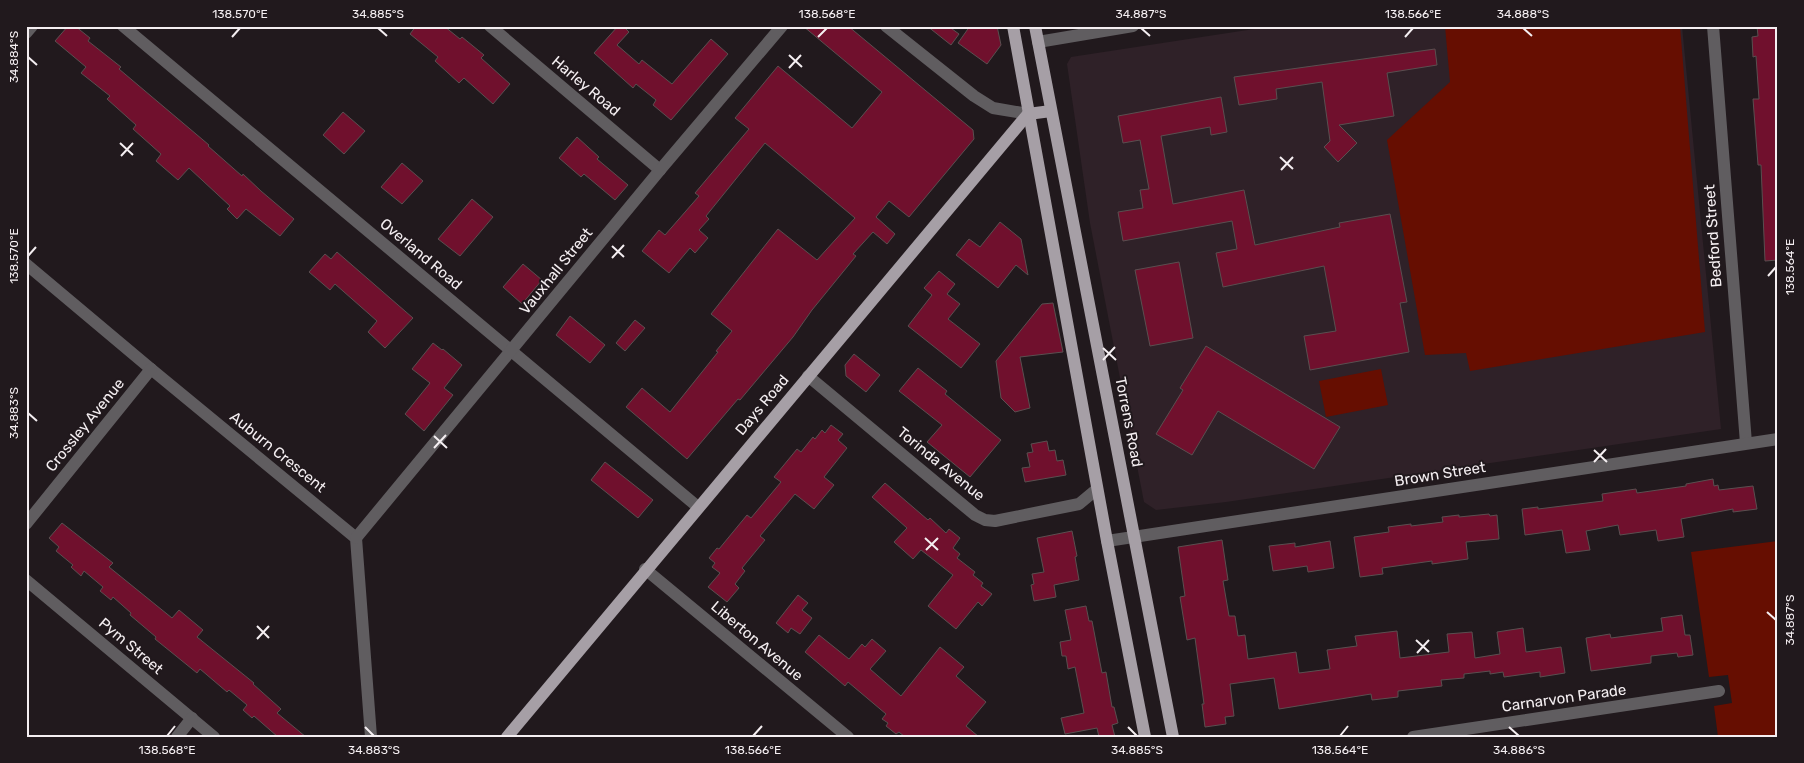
<svg xmlns="http://www.w3.org/2000/svg" width="1804" height="763" font-family="Rubik,sans-serif">
	<rect width="100%" height="100%" fill="#21191d"/>
	<polygon fill="#2f2128" points="1274,26 1682,26 1721,429 1226,502 1156,510 1144,502 1090,223 1067,64 1071,57"/>
	<g fill="#660e01">
		<polygon points="1445,26 1680,26 1705,332 1470,371 1466,353 1425,355 1387,140 1450,82"/>
		<polygon points="1381,369 1388,405 1326,417 1319,381"/>
		<polygon points="1778,541 1778,737 1718,737 1714,706 1732,703 1728,675 1709,677 1691,552"/>
	</g>
	<g fill="#70102d" stroke="#5a4f50">
		<polygon points="68,26 75,26 90,38 88,41 121,67 119,69 209,145 208,146 242,176 243,174 261,191 294,219 280,236 246,209 237,219 227,209 230,206 189,168 178,180 156,161 161,154 133,129 136,125 107,99 110,96 81,73 86,67 55,41"/>
		<polygon points="416,26 444,26 460,39 462,37 484,55 481,58 510,84 493,104 464,78 459,83 435,61 438,57 410,34"/>
		<polygon points="618,26 623,26 629,32 617,45 639,64 642,60 672,84 711,39 728,54 671,120 653,105 656,100 636,84 633,88 594,53"/>
		<polygon points="803,26 848,26 973,130 974,139 909,217 889,201 876,217 895,234 887,244 873,232 853,254 856,256 812,310 793,337 740,400 738,399 687,459 626,407 642,388 670,412 718,352 716,351 732,331 711,314 778,229 817,260 855,218 765,143 706,216 709,219 699,230 708,238 695,253 690,248 669,273 642,251 659,230 665,235 699,196 695,193 749,129 735,118 778,66 852,128 882,92"/>
		<polygon points="927,26 948,26 959,34 951,45"/>
		<polygon points="970,26 997,26 1001,45 987,64 958,43"/>
		<polygon points="1757,26 1778,26 1778,260 1765,261 1761,165 1758,165 1753,99 1759,99 1756,56 1753,57 1752,37 1758,36"/>
		<polygon points="1435,49 1437,65 1387,73 1394,116 1339,125 1357,143 1338,162 1324,147 1330,141 1322,82 1276,89 1277,99 1239,105 1234,77"/>
		<polygon points="1221,97 1227,132 1211,135 1210,127 1161,136 1173,204 1244,190 1255,245 1340,227 1339,223 1390,214 1407,302 1400,303 1409,352 1310,370 1304,336 1336,331 1324,266 1223,287 1216,253 1237,249 1232,221 1123,241 1118,212 1143,208 1140,190 1149,189 1140,140 1123,143 1118,116"/>
		<polygon points="343,112 365,131 344,154 323,135"/>
		<polygon points="577,137 599,157 597,159 628,185 615,200 584,174 581,177 559,158"/>
		<polygon points="402,163 423,181 402,204 381,187"/>
		<polygon points="472,199 493,217 460,256 438,239"/>
		<polygon points="1000,222 1021,239 1028,275 1016,265 998,288 956,255 969,239 980,247"/>
		<polygon points="337,252 413,318 385,348 368,332 377,321 335,284 330,290 309,272 325,254 331,259"/>
		<polygon points="1179,262 1193,338 1150,346 1135,270"/>
		<polygon points="523,264 542,280 522,304 503,287"/>
		<polygon points="939,271 955,284 947,294 960,304 948,319 980,344 961,368 908,326 932,295 924,288"/>
		<polygon points="1053,303 1063,352 1020,357 1030,408 1015,412 1001,398 996,361 1042,304"/>
		<polygon points="570,316 605,345 590,363 556,335"/>
		<polygon points="635,320 645,328 625,351 616,343"/>
		<polygon points="433,343 442,350 443,349 462,365 444,388 453,395 424,431 405,414 430,383 412,369"/>
		<polygon points="1206,346 1340,427 1314,469 1218,411 1192,455 1156,434 1183,390 1180,388"/>
		<polygon points="854,354 880,375 866,392 846,376 845,365"/>
		<polygon points="918,368 947,391 945,394 1001,440 970,477 927,442 942,425 899,391"/>
		<polygon points="831,425 843,434 838,440 847,448 824,477 834,485 814,509 795,494 760,536 765,540 742,568 745,571 735,584 739,588 727,602 708,587 720,573 712,567 715,563 709,558 717,548 719,549 747,515 751,518 781,482 774,477 797,449 801,452 813,437 815,439 822,430 825,433"/>
		<polygon points="1047,441 1049,451 1055,450 1057,461 1063,460 1066,475 1025,482 1022,468 1030,467 1027,453 1033,452 1031,444"/>
		<polygon points="605,462 653,500 638,518 591,480"/>
		<polygon points="1713,479 1714,486 1718,485 1719,490 1753,486 1757,509 1733,512 1733,509 1681,519 1684,537 1658,541 1656,530 1620,535 1618,525 1586,531 1590,550 1566,553 1562,530 1525,535 1522,509 1538,507 1538,509 1603,501 1602,494 1636,489 1637,493 1686,486 1686,484"/>
		<polygon points="885,483 928,520 930,518 946,533 949,529 960,538 953,548 960,554 957,558 975,572 973,575 983,583 981,586 992,594 982,606 978,602 956,629 928,606 953,575 921,550 913,559 894,542 907,528 872,497"/>
		<polygon points="1489,514 1490,516 1497,515 1499,539 1466,542 1468,559 1432,564 1432,561 1382,568 1383,574 1360,577 1354,537 1389,532 1388,527 1411,524 1411,526 1443,522 1442,517 1459,515 1459,517"/>
		<polygon points="62,523 113,563 109,567 172,618 179,610 203,630 197,637 254,683 253,684 281,709 277,713 306,737 278,737 254,716 252,718 243,710 247,705 229,690 227,692 200,669 197,673 155,639 156,637 130,615 131,613 113,597 111,600 100,591 103,587 84,571 81,576 71,567 73,565 56,551 59,547 49,538"/>
		<polygon points="1072,531 1077,556 1075,557 1079,580 1054,585 1056,597 1034,601 1031,585 1034,584 1032,574 1044,572 1037,538"/>
		<polygon points="1222,540 1228,580 1223,581 1229,616 1235,616 1238,636 1245,635 1248,659 1296,652 1299,673 1330,669 1327,650 1357,646 1355,636 1397,631 1400,658 1449,652 1447,634 1472,632 1475,658 1500,654 1497,632 1523,628 1526,652 1561,647 1565,673 1540,677 1540,672 1504,677 1503,672 1490,674 1490,671 1464,674 1464,678 1441,680 1442,686 1398,691 1398,697 1372,700 1371,694 1279,709 1274,678 1230,684 1234,716 1225,717 1226,724 1205,727 1202,704 1204,704 1195,638 1187,640 1180,597 1185,596 1178,547"/>
		<polygon points="1330,541 1334,568 1308,572 1307,566 1273,571 1269,546 1295,543 1295,547"/>
		<polygon points="798,595 808,603 802,610 812,618 800,634 791,628 788,633 776,623"/>
		<polygon points="1086,606 1089,621 1092,621 1102,673 1106,672 1112,707 1114,707 1118,723 1112,725 1115,737 1099,737 1097,728 1065,734 1061,718 1084,713 1075,667 1068,669 1066,656 1062,656 1060,642 1071,640 1065,610"/>
		<polygon points="1682,615 1685,635 1690,635 1693,655 1678,657 1677,653 1651,656 1651,663 1591,671 1586,638 1610,634 1611,638 1663,631 1661,618"/>
		<polygon points="819,635 849,659 862,644 865,647 872,639 886,651 870,669 901,696 940,647 964,667 956,676 986,702 966,726 979,737 905,737 899,732 896,734 886,726 888,723 882,719 886,714 848,682 845,686 805,652"/>
	</g>
	<g fill="none" stroke-linecap="round" stroke-linejoin="round">
		<g stroke="#605d60" stroke-width="12">
			<polyline points="123,26 698,507"/>
			<polyline points="490,26 660,170"/>
			<polyline points="886,26 974,96 993,108 1028,114"/>
			<polyline points="1713,26 1746,443"/>
			<polyline points="26,33 32,26"/>
			<polyline points="1038,42 1133,26"/>
			<polyline points="26,264 151,369 356,538 371,737"/>
			<polyline points="808,376 975,515 985,520 995,521 1079,504 1097,489"/>
			<polyline points="26,524 151,369"/>
			<polyline points="356,538 660,170 782,26"/>
			<polyline points="1107,541 1778,439"/>
			<polyline points="645,569 848,737"/>
			<polyline points="26,580 214,737"/>
			<polyline points="177,737 192,718"/>
			<polyline points="1413,737 1719,691"/>
		</g>
		<g stroke="#a69fa6" stroke-width="12">
			<polyline points="1013,26 1107,541 1145,737"/>
			<polyline points="1035,26 1173,737"/>
			<polyline points="507,737 1028,114 1051,111"/>
		</g>
	</g>
	<path fill="none" stroke="#f4eef1" stroke-width="2" d="M378,28L387,36M1141,28L1150,36M1523,28L1532,36M232,37L240,28M818,37L827,28M1405,37L1413,28M789,55L802,67M28,57L37,65M789,68L801,55M120,143L133,155M121,156L133,143M1280,157L1293,169M1281,170L1293,157M612,246L624,257M28,256L36,247M612,258L624,245M1768,276L1776,267M1103,348L1116,360M1103,360L1115,347M28,413L37,421M434,436L447,448M434,448L446,435M1594,450L1607,462M1594,462L1606,449M925,538L938,550M926,550L938,538M1767,612L1776,620M257,626L269,638M257,639L269,626M1416,640L1429,652M1417,653L1429,640M365,727L374,736M1128,727L1137,736M1509,727L1519,736M167,736L175,726M753,736L762,726M1340,736L1348,726"/>
	<g text-anchor="middle" dominant-baseline="central" stroke-width="4" stroke-linejoin="round" paint-order="stroke">
		<g font-size="15" fill="#f4eef1" stroke="#21191d">
			<text transform="translate(586 86) rotate(40)">Harley Road</text>
			<text transform="translate(1713 236) rotate(-94)">Bedford Street</text>
			<text transform="translate(421 254) rotate(40)">Overland Road</text>
			<text transform="translate(556 271) rotate(-51)">Vauxhall Street</text>
			<text transform="translate(762 405) rotate(-50)">Days Road</text>
			<text transform="translate(1129 422) rotate(79)">Torrens Road</text>
			<text transform="translate(85 425) rotate(-51)">Crossley Avenue</text>
			<text transform="translate(278 452) rotate(39)">Auburn Crescent</text>
			<text transform="translate(941 464) rotate(39)">Torinda Avenue</text>
			<text transform="translate(1440 474) rotate(-9)">Brown Street</text>
			<text transform="translate(757 641) rotate(40)">Liberton Avenue</text>
			<text transform="translate(131 646) rotate(40)">Pym Street</text>
			<text transform="translate(1564 698) rotate(-8)">Carnarvon Parade</text>
		</g>
	</g>
	<rect width="1804" height="763" fill="none" stroke="#21191d" stroke-width="55"/>
	<rect x="28" y="28" width="1748" height="708" fill="none" stroke="#f4eef1" stroke-width="2"/>
	<g font-size="12" text-anchor="middle" fill="#f4eef1">
		<text x="240" y="18">138.570°E</text>
		<text x="378" y="18">34.885°S</text>
		<text x="827" y="18">138.568°E</text>
		<text x="1141" y="18">34.887°S</text>
		<text x="1413" y="18">138.566°E</text>
		<text x="1523" y="18">34.888°S</text>
		<text transform="translate(14 57) rotate(-90)" y="4">34.884°S</text>
		<text transform="translate(14 256) rotate(-90)" y="4">138.570°E</text>
		<text transform="translate(1790 267) rotate(-90)" y="4">138.564°E</text>
		<text transform="translate(14 413) rotate(-90)" y="4">34.883°S</text>
		<text transform="translate(1790 620) rotate(-90)" y="4">34.887°S</text>
		<text x="167" y="754">138.568°E</text>
		<text x="374" y="754">34.883°S</text>
		<text x="753" y="754">138.566°E</text>
		<text x="1137" y="754">34.885°S</text>
		<text x="1340" y="754">138.564°E</text>
		<text x="1519" y="754">34.886°S</text>
	</g>
</svg>
